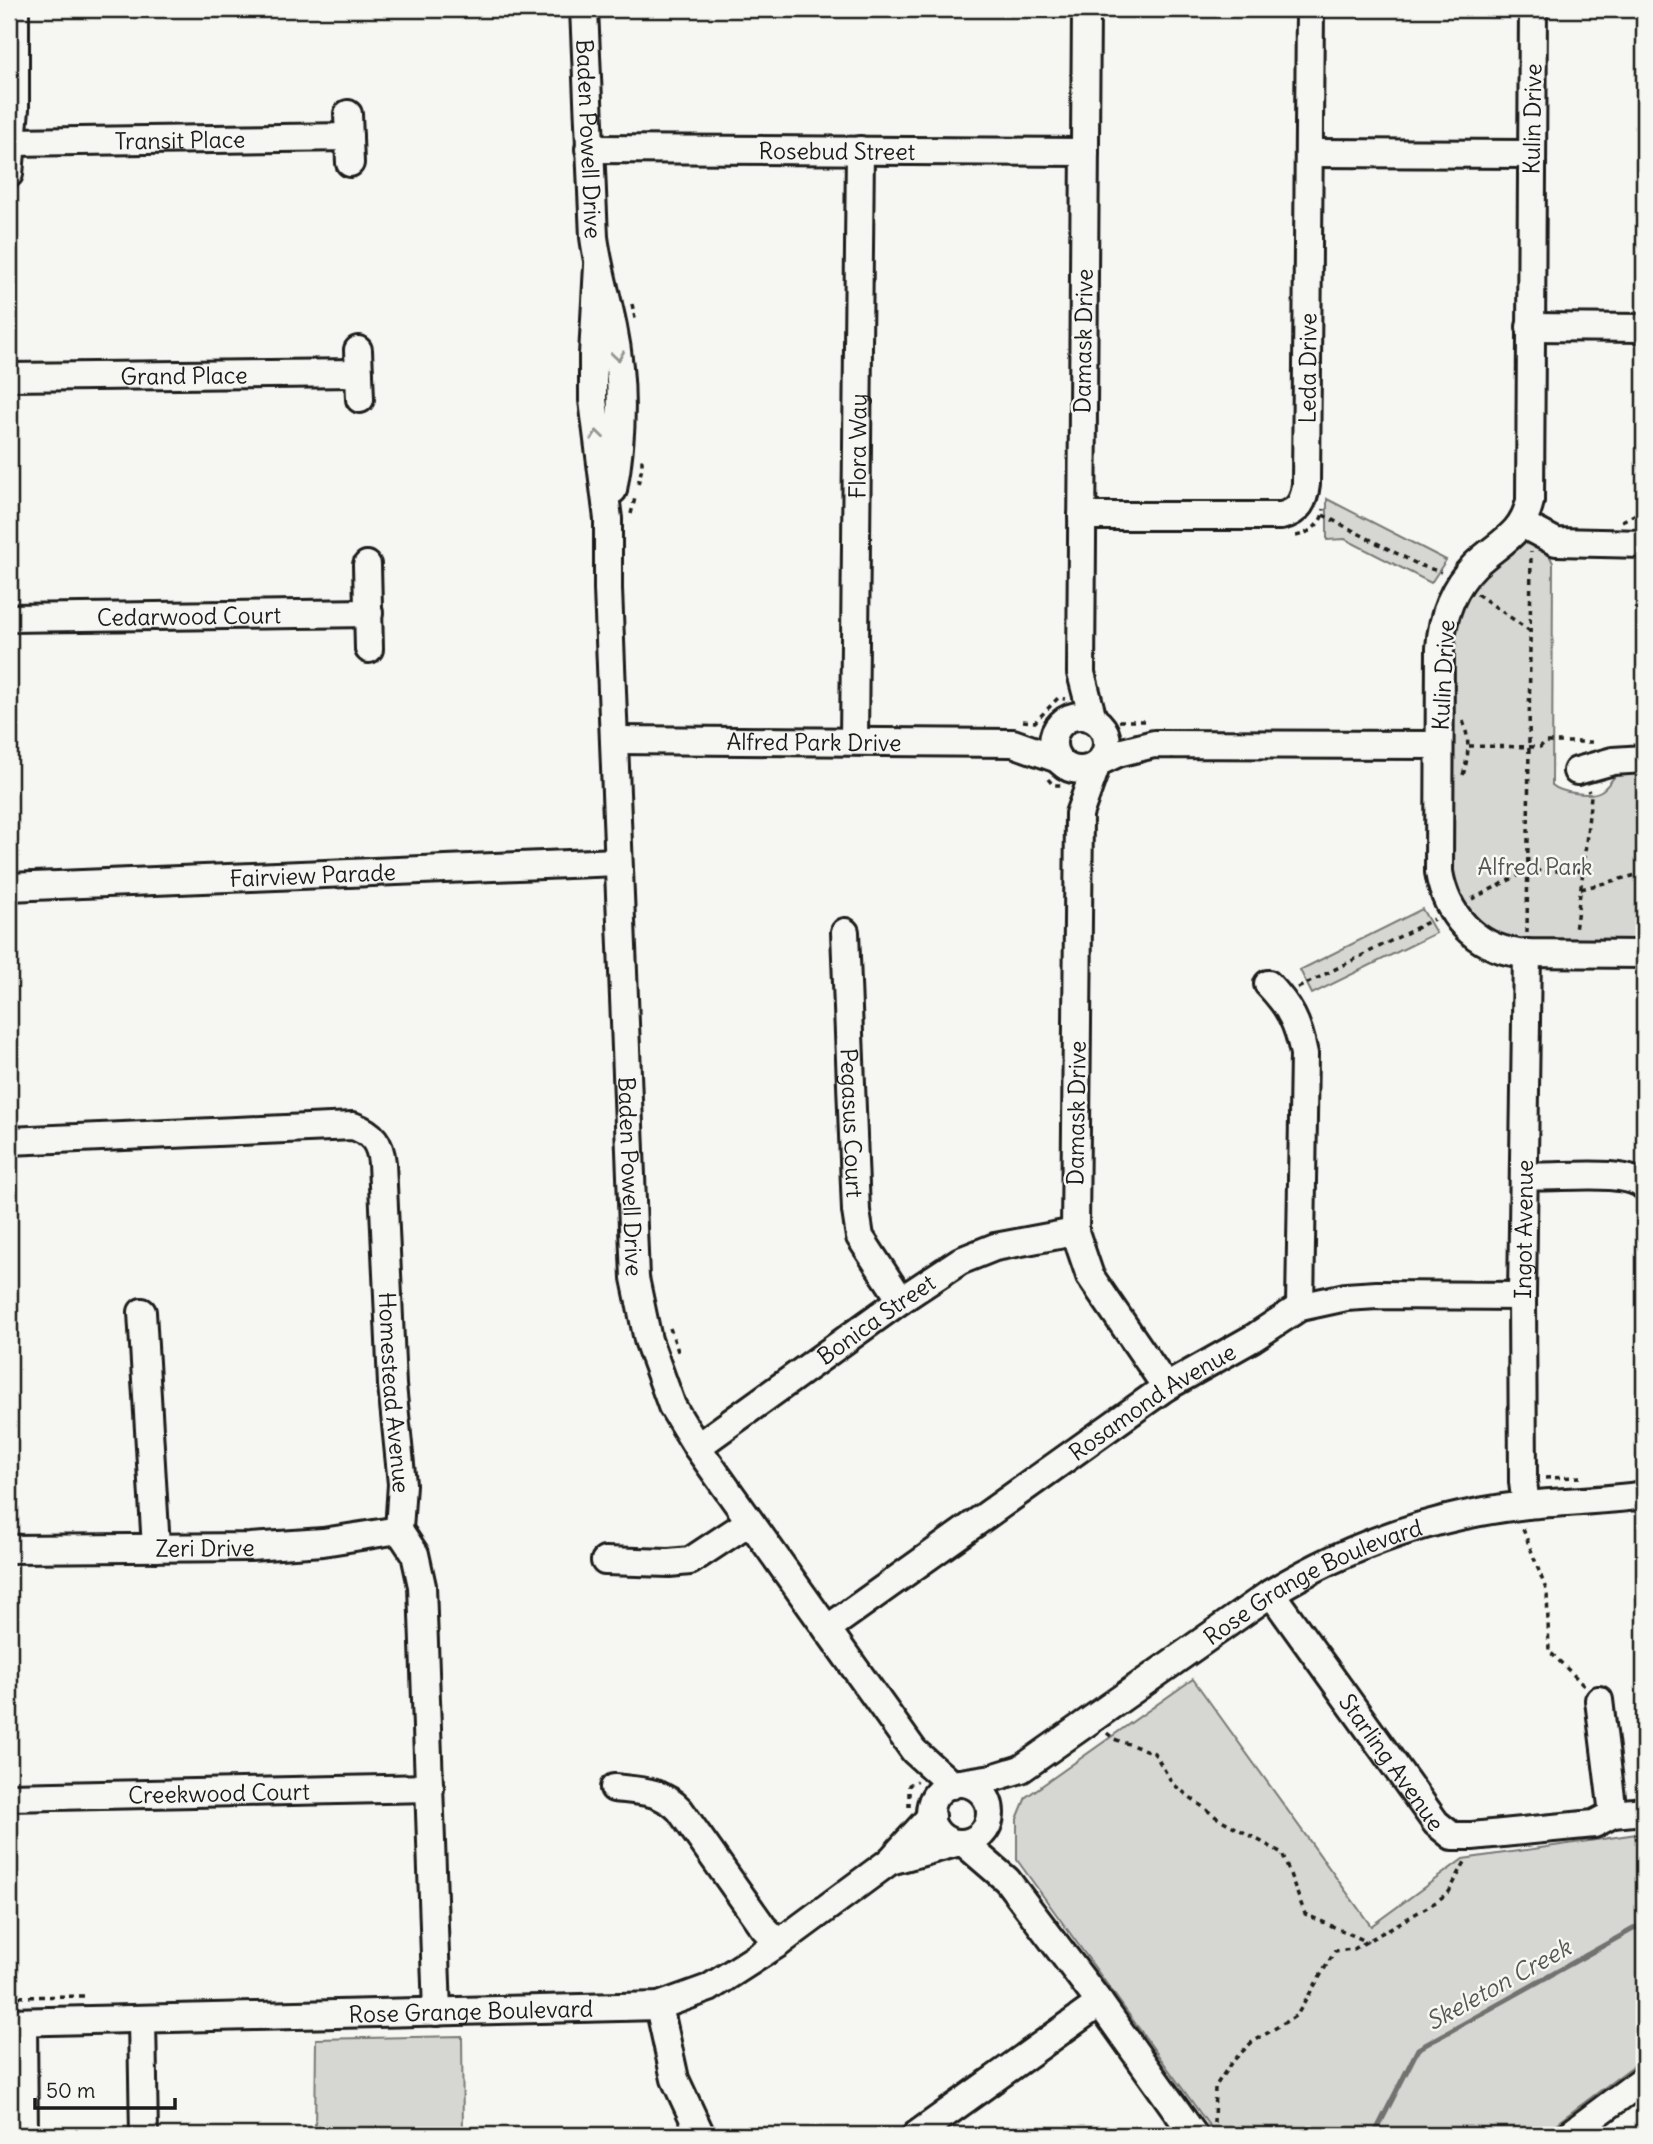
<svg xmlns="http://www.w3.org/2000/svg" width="1653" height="2144" font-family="Delius,sans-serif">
	<rect width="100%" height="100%" fill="#f6f6f2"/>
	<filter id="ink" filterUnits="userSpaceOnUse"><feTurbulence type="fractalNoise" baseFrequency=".0143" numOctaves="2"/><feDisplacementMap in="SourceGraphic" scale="14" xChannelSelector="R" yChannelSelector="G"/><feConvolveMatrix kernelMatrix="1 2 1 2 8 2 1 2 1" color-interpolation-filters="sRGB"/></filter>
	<g filter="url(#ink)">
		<g fill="#d6d6d2" stroke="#797977" stroke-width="2">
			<polygon points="1327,499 1446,560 1431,583 1345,539 1327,540"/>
			<path d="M1533,542L1545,546L1553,563L1552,785C1561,793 1591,797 1601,791C1609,786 1614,776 1620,770L1644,767V946L1521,945L1469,921L1447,866L1453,860V811L1447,802L1448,697L1454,690V661L1448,653L1450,629L1475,577L1522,543Z"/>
			<polygon points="1422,909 1436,933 1312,994 1300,970"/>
			<polygon points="1193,1679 1371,1926 1463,1859 1644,1833 1644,2058 1541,2135 1216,2135 1017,1860 1017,1819 1026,1797"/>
			<polygon points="462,2036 463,2135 315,2135 316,2039"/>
		</g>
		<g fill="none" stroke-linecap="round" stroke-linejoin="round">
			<polyline stroke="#727271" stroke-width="5" points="1374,2135 1418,2049 1644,1923"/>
			<defs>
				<g id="minor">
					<path id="s1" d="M584,9L594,237C598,268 607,297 613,327C624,381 623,436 613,490"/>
					<polyline points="1086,9 1081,673 1093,719"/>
					<path d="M1533,9L1530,501C1522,536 1499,542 1475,565C1452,588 1442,616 1440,648L1439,872C1446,914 1474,947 1518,953L1644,954"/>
					<polyline points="348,114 350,163"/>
					<path id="s2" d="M12,142L349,137"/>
					<path id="s3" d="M589,149L1085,152"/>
					<polyline points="1309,153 1531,154"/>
					<polyline points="9,174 15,109 15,9"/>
					<path id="s4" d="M598,266L593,355V400L608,519V589L635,1278L648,1340L672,1406L697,1447L914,1751L952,1785"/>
					<polyline points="1530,327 1644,328"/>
					<polyline points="358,350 360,399"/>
					<path id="s5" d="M9,377L359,373"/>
					<path id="s6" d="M1082,516H1281C1299,512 1304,501 1306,484L1310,9"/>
					<polyline points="1522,524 1556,542 1644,544"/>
					<polyline points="367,565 369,649"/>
					<path id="s7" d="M9,618L369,613"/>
					<circle cx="1080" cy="743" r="27"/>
					<path id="s8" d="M614,740L1013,743L1058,759"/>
					<path id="s9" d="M854,740L860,150"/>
					<polyline points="1101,761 1118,753 1154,744 1439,745"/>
					<polyline points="1097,764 1079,814 1075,1232 1090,1276 1166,1387"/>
					<polyline points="1577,771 1613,761 1644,759"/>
					<path id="s10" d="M9,887L618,862"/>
					<path id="s11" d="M845,932L856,1211L860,1237L901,1300"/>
					<path d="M1268,984C1290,1007 1298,1023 1304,1054L1300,1307"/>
					<path id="s12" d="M9,1141L353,1126C373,1133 380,1143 382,1163L392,1385L402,1484L399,1530L415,1554L422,1586L437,2012"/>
					<path d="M1524,1176C1554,1179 1624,1168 1644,1186"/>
					<polyline points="142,1312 156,1548"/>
					<path id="s13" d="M697,1447L901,1300L960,1261L995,1247L1075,1232"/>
					<path id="s14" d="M1526,1505L1523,1482L1522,1296L1527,953"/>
					<path id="s15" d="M9,1549L250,1547L323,1542L399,1530"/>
					<polyline points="605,1561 669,1563 690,1561 749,1522"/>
					<path id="s16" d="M1271,1593L1436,1823L1452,1836H1472L1594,1824L1613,1814L1644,1811"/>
					<path id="s17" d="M827,1629L1166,1387L1253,1338L1300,1307L1346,1297L1377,1295L1522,1296"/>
					<polyline points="1599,1700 1613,1814"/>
					<path id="s18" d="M960,1783L992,1778L1021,1769L1271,1593C1349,1545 1435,1515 1527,1505C1566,1501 1605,1501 1644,1495"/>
					<circle cx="960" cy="1813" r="30"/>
					<path d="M614,1788C640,1791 661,1790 680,1810L763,1927L779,1943"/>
					<path id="s19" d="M9,1797L430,1788"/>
					<polyline points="964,1843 1007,1880 1100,2003 1194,2135"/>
					<polyline points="890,1861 956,1843"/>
					<polyline points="659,2006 675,2079 701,2135"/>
					<polyline points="142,2020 144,2135"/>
					<path id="s20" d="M9,2022L659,2006L709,1988L779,1943L890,1861L931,1816"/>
					<polyline points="23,2022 24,2135"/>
					<polyline points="916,2135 1100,2003"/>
					<polyline points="1569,2135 1644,2079"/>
				</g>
			</defs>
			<use href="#minor" stroke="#1c1c1c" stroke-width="32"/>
			<g stroke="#1c1c1c" stroke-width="3.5" stroke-dasharray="5 5" stroke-linecap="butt">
				<polyline points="632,304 636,323"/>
				<polyline points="638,484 642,468 642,457"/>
				<polyline points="631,514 635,498"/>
				<polyline points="1323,515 1419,565 1441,572"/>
				<polyline points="1622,521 1644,510"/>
				<path d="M1296,536C1310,533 1322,524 1324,509"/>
				<polyline points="1477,594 1530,631"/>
				<polyline points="1023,721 1035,722 1058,698 1065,699"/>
				<polyline points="1119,721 1149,721"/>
				<polyline points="1469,746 1540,747 1545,742 1594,742"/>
				<path d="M1463,775C1469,755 1470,741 1463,721"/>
				<polyline points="1048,779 1053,785 1065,785"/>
				<polyline points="1583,871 1591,796 1588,790"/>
				<polyline points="1581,889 1644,873"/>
				<polyline points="1472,899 1527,871 1583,871 1575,931"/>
				<polyline points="1527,933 1531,552"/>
				<polyline points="1298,988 1434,919"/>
				<polyline points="670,1328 679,1354"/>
				<polyline points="1545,1478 1583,1477"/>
				<polyline points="1523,1529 1547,1592 1549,1651 1585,1686"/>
				<polyline points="1107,1733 1114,1739 1154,1753 1173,1784 1216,1817 1282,1853 1305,1914 1368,1942"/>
				<polyline points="909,1807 909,1785 917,1781"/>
				<polyline points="1636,1834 1644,1870"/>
				<polyline points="9,1997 88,1996"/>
				<polyline points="1214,2123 1215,2087 1231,2063 1251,2043 1297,2015 1335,1951 1354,1949 1436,1902 1449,1892 1467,1858"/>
			</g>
			<use href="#minor" stroke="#f6f6f2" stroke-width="26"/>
		</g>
		<defs><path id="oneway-chevron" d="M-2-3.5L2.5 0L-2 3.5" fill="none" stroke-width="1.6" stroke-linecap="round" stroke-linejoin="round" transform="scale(1.75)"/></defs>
		<g stroke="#949492">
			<use href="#oneway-chevron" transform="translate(618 356) rotate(82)"/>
			<use href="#oneway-chevron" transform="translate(597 435) rotate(-97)"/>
		</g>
	</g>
	<g text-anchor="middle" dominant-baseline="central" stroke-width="5" stroke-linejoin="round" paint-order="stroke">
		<g font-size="23" fill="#1c1c1c" stroke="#f6f6f2">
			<text transform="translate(1532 119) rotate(-89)">Kulin Drive</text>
			<text stroke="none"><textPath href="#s1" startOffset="130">Baden Powell Drive</textPath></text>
			<text stroke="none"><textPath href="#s2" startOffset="168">Transit Place</textPath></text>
			<text stroke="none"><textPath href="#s3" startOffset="248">Rosebud Street</textPath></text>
			<text transform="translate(1083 341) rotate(-89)">Damask Drive</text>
			<text stroke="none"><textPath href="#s6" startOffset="359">Leda Drive</textPath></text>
			<text stroke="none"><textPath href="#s5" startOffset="175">Grand Place</textPath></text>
			<text stroke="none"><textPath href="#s9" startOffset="294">Flora Way</textPath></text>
			<text stroke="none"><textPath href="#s7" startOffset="180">Cedarwood Court</textPath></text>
			<text transform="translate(1443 675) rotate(-87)">Kulin Drive</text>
			<text stroke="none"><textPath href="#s8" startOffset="200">Alfred Park Drive</textPath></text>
			<text stroke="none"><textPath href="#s10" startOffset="304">Fairview Parade</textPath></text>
			<text transform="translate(1076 1113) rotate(-89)">Damask Drive</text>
			<text stroke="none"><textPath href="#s11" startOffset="191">Pegasus Court</textPath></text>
			<text stroke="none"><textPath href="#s4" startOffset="912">Baden Powell Drive</textPath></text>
			<text stroke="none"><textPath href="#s14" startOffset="276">Ingot Avenue</textPath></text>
			<text stroke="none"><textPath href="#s13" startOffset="220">Bonica Street</textPath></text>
			<text stroke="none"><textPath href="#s12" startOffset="625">Homestead Avenue</textPath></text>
			<text stroke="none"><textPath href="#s17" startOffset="397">Rosamond Avenue</textPath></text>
			<text stroke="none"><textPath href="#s15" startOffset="196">Zeri Drive</textPath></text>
			<text stroke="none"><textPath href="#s18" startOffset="411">Rose Grange Boulevard</textPath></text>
			<text stroke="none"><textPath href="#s16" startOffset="208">Starling Avenue</textPath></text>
			<text stroke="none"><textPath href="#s19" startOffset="210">Creekwood Court</textPath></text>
			<text stroke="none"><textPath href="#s20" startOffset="462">Rose Grange Boulevard</textPath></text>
		</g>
		<g font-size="23" fill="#545453" stroke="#f6f6f2">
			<text x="1535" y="866">Alfred Park</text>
		</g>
		<g font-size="24" font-style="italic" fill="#565654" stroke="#f6f6f2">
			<text transform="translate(1498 1984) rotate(-29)">Skeleton Creek</text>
		</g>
	</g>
	<rect width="1653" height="2144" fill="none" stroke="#f6f6f2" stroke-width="35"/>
	<rect x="18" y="18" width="1618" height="2109" fill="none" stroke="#1c1c1c" stroke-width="2.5" filter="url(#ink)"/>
	<path d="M35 2098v10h140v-10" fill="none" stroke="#1c1c1c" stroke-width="3.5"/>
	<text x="46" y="2098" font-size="21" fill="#1c1c1c" stroke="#f6f6f2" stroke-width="5" paint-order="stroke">50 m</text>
</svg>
